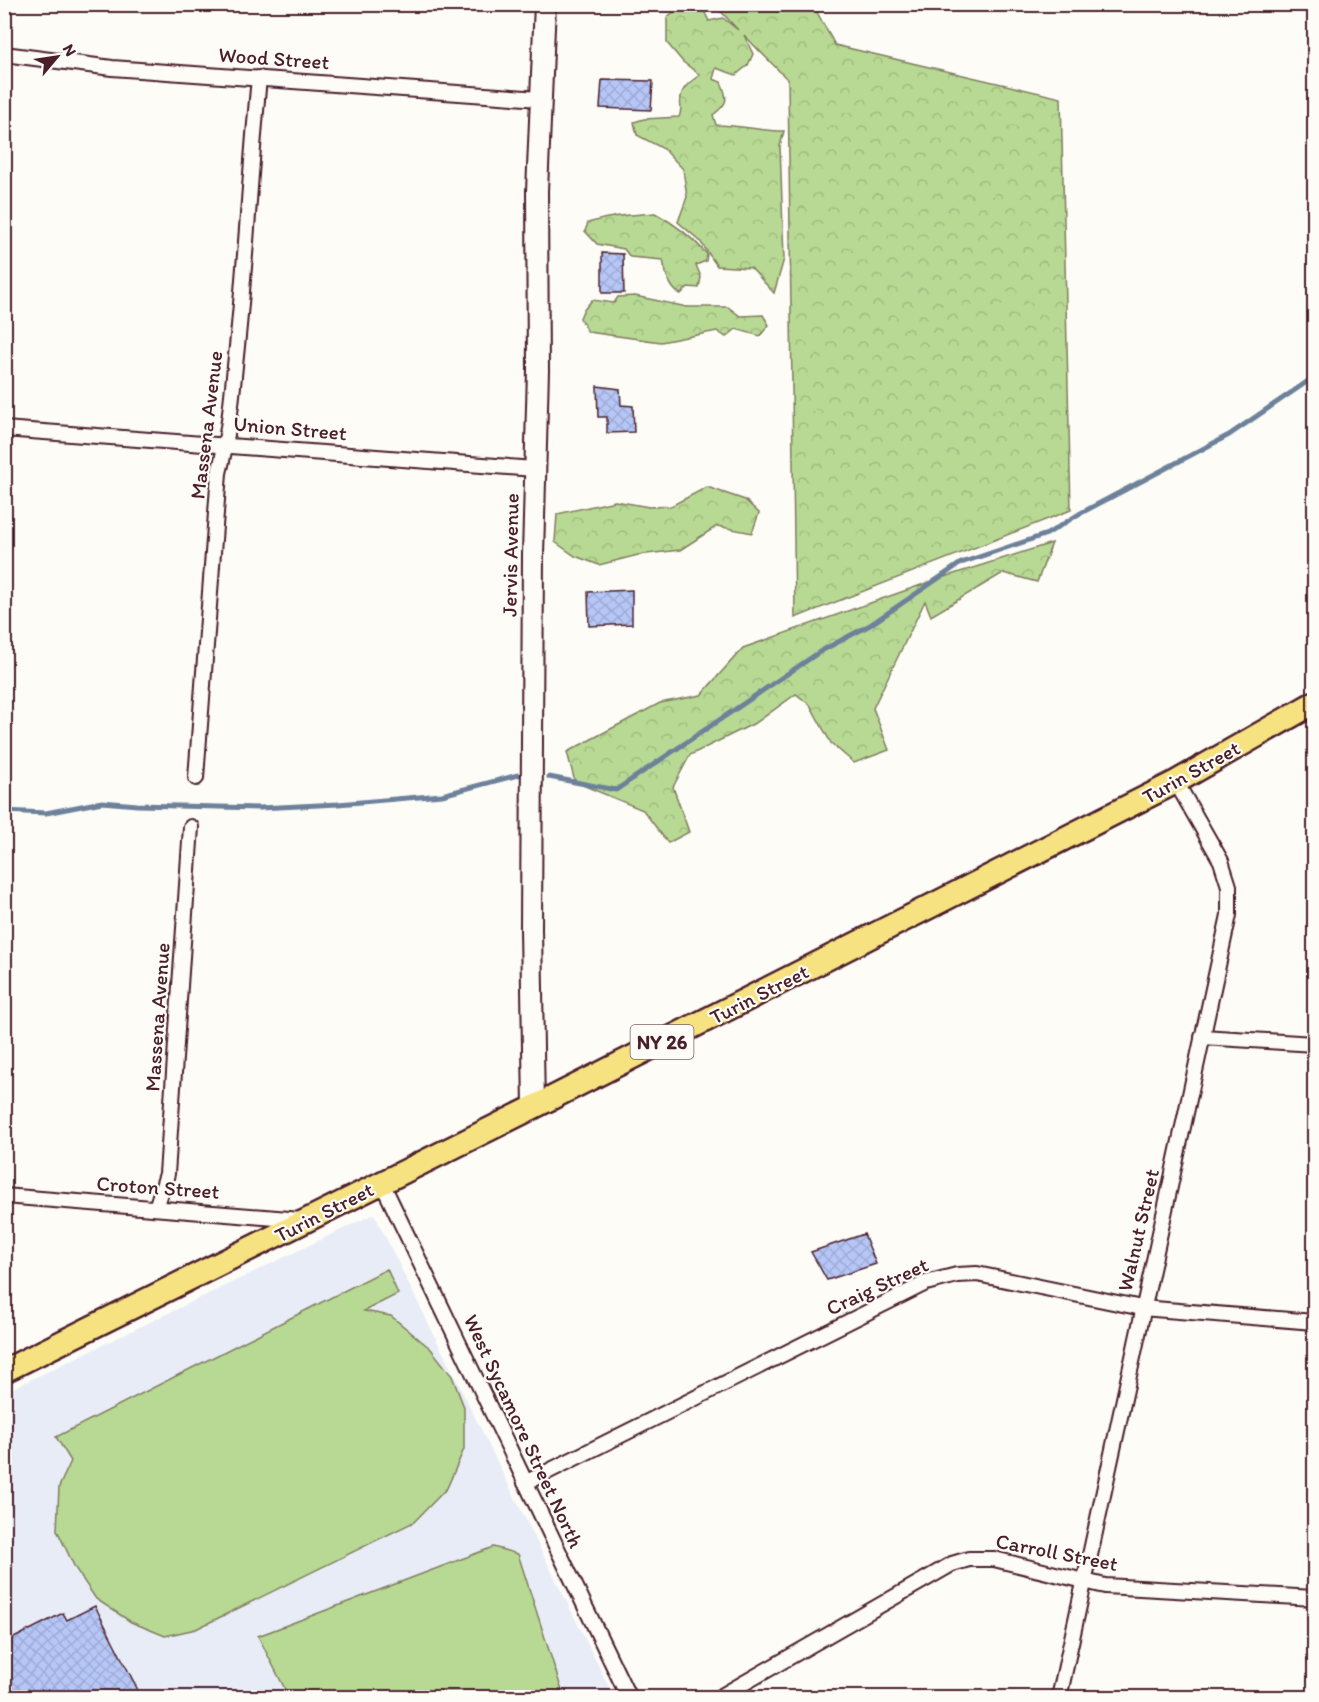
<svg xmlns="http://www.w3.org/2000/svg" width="1319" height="1702" font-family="Itim,sans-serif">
	<defs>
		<pattern id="forest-crowns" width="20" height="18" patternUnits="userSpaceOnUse" patternTransform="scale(1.5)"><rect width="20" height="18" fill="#b7d993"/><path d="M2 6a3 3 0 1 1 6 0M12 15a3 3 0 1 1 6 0" fill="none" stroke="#9fba7f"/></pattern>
		<pattern id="building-cross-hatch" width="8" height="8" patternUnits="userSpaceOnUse" patternTransform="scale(1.5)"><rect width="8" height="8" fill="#b6c7f7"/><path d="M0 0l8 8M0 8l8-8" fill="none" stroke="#9eaad4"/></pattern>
	</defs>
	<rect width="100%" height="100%" fill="#fdfcf7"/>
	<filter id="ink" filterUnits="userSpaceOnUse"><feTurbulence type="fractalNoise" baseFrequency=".0167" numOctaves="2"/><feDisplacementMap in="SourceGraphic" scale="12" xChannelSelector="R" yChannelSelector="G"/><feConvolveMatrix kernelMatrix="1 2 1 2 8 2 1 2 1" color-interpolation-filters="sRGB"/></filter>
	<g filter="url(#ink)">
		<polygon fill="#e8ecf7" points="374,1214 614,1697 5,1698 5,1392"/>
		<g fill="url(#forest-crowns)" stroke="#807c5f" stroke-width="1.5">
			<path d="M684,4L702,7L709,21L723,18L738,30L715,5H813L835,45L1061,98L1071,510L795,618L788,80L744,35L753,54L748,65L736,75L716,68L713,79L721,82C728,99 729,103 713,115L716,125C739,125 761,131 784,131L780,146L784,259L774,293L751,268L717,266L700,241L678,222L687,197L683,169L664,149L637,135L634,122L644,119L679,117C683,109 679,105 681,97C682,87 692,81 700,75L683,62L667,43V17Z"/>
			<path d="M655,213C675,224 692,237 707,254L706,261L696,265L701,277L699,288L688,287L681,294C669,290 665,271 663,260L630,257L624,249L597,244L585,231L588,223C612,215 631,215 655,213Z"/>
			<polygon points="635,296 687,307 728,307 740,316 763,315 769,325 760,336 736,329 726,337 717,331 661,342 588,332 580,318 583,311 592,300 614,303 618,297"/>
			<polygon points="707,487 745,500 759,513 752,533 717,526 680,550 638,555 599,565 575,556 555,542 557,514 615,501 649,507 671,506"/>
			<polygon points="1052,543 1037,582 1003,573 931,616 925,601 873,708 889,750 854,763 831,743 810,705 796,694 757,722 690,755 673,787 689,832 668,843 643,810 575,782 567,752 660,703 701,695 743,648 938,579"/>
		</g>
		<g fill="#b7d993" stroke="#807c5f" stroke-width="1.5">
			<polygon points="387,1269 398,1294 364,1311 391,1316 431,1349 452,1376 464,1407 464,1449 447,1488 414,1522 196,1629 165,1636 131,1622 96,1599 75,1568 57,1530 59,1487 71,1461 56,1437"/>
			<polygon points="493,1547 518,1554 564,1697 289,1697 258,1636"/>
		</g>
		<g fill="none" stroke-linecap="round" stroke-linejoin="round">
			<g stroke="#6d819a" stroke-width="5">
				<polyline points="549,777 616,790 821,651 870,625 961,563 1047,534 1079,514 1229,435 1314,377"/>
				<polyline points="4,811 46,813 102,802 137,805 260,808 338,804 442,795 518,775"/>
			</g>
		</g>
		<g fill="url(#building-cross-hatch)" stroke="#4a1f2b" stroke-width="1.5">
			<polygon points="602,80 653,81 651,110 600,108"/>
			<polygon points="602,253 623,254 624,293 602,293"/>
			<polygon points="597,386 620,389 621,405 633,406 634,432 607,433 607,417 598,417"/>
			<polygon points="632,590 632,624 589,626 588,592"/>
			<polygon points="864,1234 876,1264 827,1280 811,1252"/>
			<polygon points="95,1606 142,1698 4,1698 4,1643 63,1613 67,1620"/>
		</g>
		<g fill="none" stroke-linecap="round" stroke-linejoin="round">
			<defs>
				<g id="street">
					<polyline points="4,54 112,68 540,99"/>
					<polyline points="4,429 535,469"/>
					<path d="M196,778L219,473C229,435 232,395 236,356C246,263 250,170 259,78"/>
					<polyline points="1202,1037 1314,1044"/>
					<polyline points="382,1183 629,1698"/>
					<polyline points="4,1196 301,1220"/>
					<polyline points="156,1208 167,1174 191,827"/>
					<polyline points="525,1483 926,1283 957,1275 977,1274 1142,1308 1314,1322"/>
					<polyline points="718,1698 952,1564 969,1559 994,1559 1105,1586 1314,1598"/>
					<polyline points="1059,1698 1229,915 1229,886 1221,861 1176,782"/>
				</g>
				<polyline id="secondary" points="534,1107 531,929 533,555 538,370 537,191 545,4"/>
				<polyline id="primary" points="4,1371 534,1107 1176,782 1314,703"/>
			</defs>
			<use href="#street" stroke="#4a1f2b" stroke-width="18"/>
			<use href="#secondary" stroke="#4a1f2b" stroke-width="24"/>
			<use href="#primary" stroke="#4a1f2b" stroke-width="27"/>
			<use href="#street" stroke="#fdfcf7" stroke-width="14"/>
			<use href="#secondary" stroke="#fdfcf7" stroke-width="20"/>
			<use href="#primary" stroke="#f7e281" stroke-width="22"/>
		</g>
	</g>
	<g text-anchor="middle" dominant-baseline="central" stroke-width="4.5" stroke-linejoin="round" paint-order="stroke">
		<rect fill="#fdfcf7" stroke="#806168" stroke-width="1.5" x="630.5" y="1025" width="63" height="34" rx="4.5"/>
		<g font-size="20" font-weight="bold" fill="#4a1f2b">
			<text x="662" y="1042">NY 26</text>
		</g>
		<g font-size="21" fill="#4a1f2b" stroke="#fdfcf7">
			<text transform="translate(274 58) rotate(4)">Wood Street</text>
			<text transform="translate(206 425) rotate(-83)">Massena Avenue</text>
			<text transform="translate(290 428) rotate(5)">Union Street</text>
			<text transform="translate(510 555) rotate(-89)">Jervis Avenue</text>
			<text transform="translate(1191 772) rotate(-29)">Turin Street</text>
			<text transform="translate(759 994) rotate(-27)">Turin Street</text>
			<text transform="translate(157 1017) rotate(-86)">Massena Avenue</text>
			<text transform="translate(158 1187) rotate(4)">Croton Street</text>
			<text transform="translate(324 1212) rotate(-27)">Turin Street</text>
			<text transform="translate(1138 1230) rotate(-77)">Walnut Street</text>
			<text transform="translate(877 1286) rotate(-25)">Craig Street</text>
			<text transform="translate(524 1431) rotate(65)">West Sycamore Street North</text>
			<text transform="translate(1057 1552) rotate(11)">Carroll Street</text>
		</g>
	</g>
	<rect width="1319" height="1702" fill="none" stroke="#fdfcf7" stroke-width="24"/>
	<rect x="12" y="12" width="1295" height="1678" fill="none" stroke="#4a1f2b" stroke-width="2" filter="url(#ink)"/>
	<g transform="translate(57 57) rotate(61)" stroke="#fdfcf7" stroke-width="4.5" paint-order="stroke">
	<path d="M0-4.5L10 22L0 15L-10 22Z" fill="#4a1f2b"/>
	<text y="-9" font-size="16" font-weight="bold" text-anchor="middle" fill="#4a1f2b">N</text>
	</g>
</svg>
